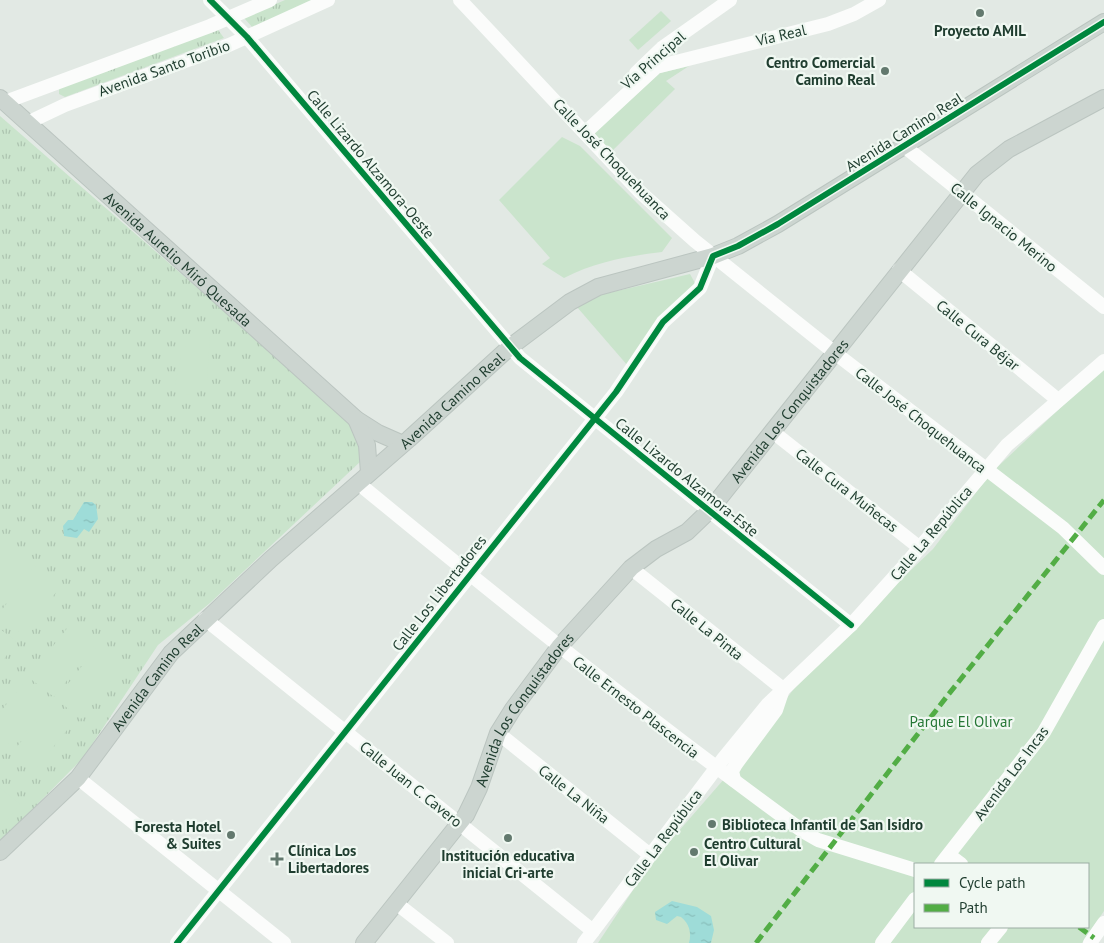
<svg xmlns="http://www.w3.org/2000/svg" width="1104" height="943" font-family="'PT Sans',sans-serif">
	<defs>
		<pattern id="grass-tufts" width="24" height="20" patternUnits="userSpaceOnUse" patternTransform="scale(1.25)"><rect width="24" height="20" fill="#cae4cc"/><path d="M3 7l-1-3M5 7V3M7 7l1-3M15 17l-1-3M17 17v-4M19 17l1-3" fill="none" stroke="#adc4b0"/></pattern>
		<pattern id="water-ripples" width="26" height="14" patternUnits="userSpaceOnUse" patternTransform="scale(1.25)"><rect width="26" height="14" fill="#9edcd8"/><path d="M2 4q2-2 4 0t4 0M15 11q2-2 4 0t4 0" fill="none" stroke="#88beba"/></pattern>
	</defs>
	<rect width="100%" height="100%" fill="#e2e9e4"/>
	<g fill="url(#grass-tufts)">
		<polygon points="285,0 315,0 253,28 244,18"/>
		<polygon points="216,27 224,38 65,97 59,94 59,88"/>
		<polygon points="0,116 355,425 359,434 361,461 210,603 158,645 83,758 0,842"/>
	</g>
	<g fill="#cae4cc" fill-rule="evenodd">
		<polygon points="661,11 671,21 638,50 629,40"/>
		<polygon points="689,66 666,81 675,89 610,153 594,133 660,73"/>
		<path d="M562,137L580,146L672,238L662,252C628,256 595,262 564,278L542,264L550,258L499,200Z"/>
		<polygon points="690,274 696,285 628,366 577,307 591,297"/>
		<polygon points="195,328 206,330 210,336 207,381 199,392 186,395 175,385 181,355"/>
		<path d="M1104,367V911L1082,943H598L651,863L738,763L793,690L847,631L933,549L991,473ZM915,864H1088V927H915Z"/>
		<polygon points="8,544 35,565 0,609 0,555"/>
		<polygon points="36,566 61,586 23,635 0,617 0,612"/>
		<polygon points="69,626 94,646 54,697 28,677"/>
		<polygon points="0,629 17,642 0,664"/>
		<polygon points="96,648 121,668 81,719 56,699"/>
		<polygon points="23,684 48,704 13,747 0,737 0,712"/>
		<polygon points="50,706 72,724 37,767 15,749"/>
		<polygon points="0,788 20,804 0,829"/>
	</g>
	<g fill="url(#water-ripples)">
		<polygon points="84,502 92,502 96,505 98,519 89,532 84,529 77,538 64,536 63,526 68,520 73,520"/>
		<path d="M672,901L697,907L711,916L714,930L711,943H689C692,933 689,923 681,917L677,916L667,924L656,920L655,912Z"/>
	</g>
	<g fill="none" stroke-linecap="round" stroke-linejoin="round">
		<defs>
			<g id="major">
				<path id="s1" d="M0,98L356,419L378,433L403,444"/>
				<polyline points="356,419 367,445 369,473"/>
				<path id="s2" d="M0,852L78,778L171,653L271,559L409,439L510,347L570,302L598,287L713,256L738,246L778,224L1104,22"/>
				<path id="s3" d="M364,943L466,815L479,788L498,733L513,709L559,647L631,568L656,549L687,532L710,510L977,174L1009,149L1104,98"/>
			</g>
		</defs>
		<use href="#major" stroke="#bbc5c0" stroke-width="18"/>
		<g stroke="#fbfcfb" stroke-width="14">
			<polyline points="210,0 247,37 520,358 851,625"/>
			<polyline points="460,0 640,192 695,241 835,353 1063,528 1104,568"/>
			<polyline points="636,73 662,48 730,0"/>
			<polyline points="5,102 210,26 270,0"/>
			<polyline points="27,123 65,105 229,45 328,0"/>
			<polyline points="586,132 656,67 828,24 854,14 879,0"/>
			<polyline points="904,146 1104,307"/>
			<polyline points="899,270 1058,400"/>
			<polyline points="773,432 920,548"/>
			<path d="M358,483C504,603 651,721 804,832L818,840L915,870"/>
			<polyline points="631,568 783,689 776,710 736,764 732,771 734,780"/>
			<polyline points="205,619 593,931"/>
			<polyline points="498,733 650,855"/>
			<polyline points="78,778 284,943"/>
			<polyline points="949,855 961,864"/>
			<polyline points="941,864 1044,732 1104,626"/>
			<polyline points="396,903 447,943"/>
			<polyline points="177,943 616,392 663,322 700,288 713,256"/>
			<polyline points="584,943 723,759 768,704 851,625 905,565 1007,445 1104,361"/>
			<polyline points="882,943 915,899"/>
			<polyline points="988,943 1001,927"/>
			<polyline points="1090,943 1104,923"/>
		</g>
		<use href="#major" stroke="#ccd5d0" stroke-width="16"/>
		<g stroke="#52ad45" stroke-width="5" stroke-dasharray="10 5" stroke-linecap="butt">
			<polyline points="1079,927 1094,938"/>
			<polyline points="756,943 948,695 1104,500"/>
		</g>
		<defs>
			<g id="cycleway">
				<polyline points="210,0 247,37 520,358 851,625"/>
				<polyline points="177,943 616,392 663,322 700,288 713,256 738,246 778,224 1104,22"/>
			</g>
		</defs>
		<use href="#cycleway" stroke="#f0f8f2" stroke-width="9"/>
		<use href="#cycleway" stroke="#00873e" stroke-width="6"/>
	</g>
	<g fill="#63796e" stroke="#f0f8f2" stroke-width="2">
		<circle cx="980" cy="13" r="5"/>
		<circle cx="885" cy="71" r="5"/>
		<circle cx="712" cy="824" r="5"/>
		<circle cx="231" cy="835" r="5"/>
		<circle cx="508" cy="838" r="5"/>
		<circle cx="694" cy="852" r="5"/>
		<path d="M274.5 851.5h5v5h5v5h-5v5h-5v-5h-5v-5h5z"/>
	</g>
	<g text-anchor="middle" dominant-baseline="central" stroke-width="4.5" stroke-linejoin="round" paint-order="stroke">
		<g font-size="15" font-weight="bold" fill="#1f3d2f" stroke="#f0f8f2" text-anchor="start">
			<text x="980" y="30" text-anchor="middle">Proyecto AMIL</text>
			<text x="875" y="62" text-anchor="end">Centro Comercial<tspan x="875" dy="17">Camino Real</tspan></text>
			<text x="722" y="824">Biblioteca Infantil de San Isidro</text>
			<text x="221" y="826" text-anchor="end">Foresta Hotel<tspan x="221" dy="17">&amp; Suites</tspan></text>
			<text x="704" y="843">Centro Cultural<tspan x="704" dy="17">El Olivar</tspan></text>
			<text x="288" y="850">Clínica Los<tspan x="288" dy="17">Libertadores</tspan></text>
			<text x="508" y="855" text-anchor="middle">Institución educativa<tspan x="508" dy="17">inicial Cri-arte</tspan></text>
		</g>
		<g font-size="15" fill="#1f3d2f" stroke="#f0f8f2">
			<text transform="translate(781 35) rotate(-13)">Vía Real</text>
			<text transform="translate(653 60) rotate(-41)">Vía Principal</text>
			<text transform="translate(164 68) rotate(-20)">Avenida Santo Toribio</text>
			<text transform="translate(904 132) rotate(-32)">Avenida Camino Real</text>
			<text transform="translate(612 159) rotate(46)">Calle José Choquehuanca</text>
			<text transform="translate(371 164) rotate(50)">Calle Lizardo Alzamora-Oeste</text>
			<text transform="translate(1004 227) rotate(39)">Calle Ignacio Merino</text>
			<text stroke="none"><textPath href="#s1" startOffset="240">Avenida Aurelio Miró Quesada</textPath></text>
			<text transform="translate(978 335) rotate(39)">Calle Cura Béjar</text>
			<text stroke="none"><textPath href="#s2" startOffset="641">Avenida Camino Real</textPath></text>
			<text stroke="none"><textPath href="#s3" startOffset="690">Avenida Los Conquistadores</textPath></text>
			<text transform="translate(921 420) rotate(38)">Calle José Choquehuanca</text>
			<text transform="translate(687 477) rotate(39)">Calle Lizardo Alzamora-Este</text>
			<text transform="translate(847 490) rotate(38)">Calle Cura Muñecas</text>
			<text transform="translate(931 533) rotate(-50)">Calle La República</text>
			<text transform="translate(439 593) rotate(-52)">Calle Los Libertadores</text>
			<text transform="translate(707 629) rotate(39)">Calle La Pinta</text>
			<text stroke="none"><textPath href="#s2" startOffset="236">Avenida Camino Real</textPath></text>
			<text transform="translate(636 707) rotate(38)">Calle Ernesto Plascencia</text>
			<text stroke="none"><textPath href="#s3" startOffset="285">Avenida Los Conquistadores</textPath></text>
			<text transform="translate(1011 773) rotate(-53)">Avenida Los Incas</text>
			<text transform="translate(411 784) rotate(39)">Calle Juan C. Cavero</text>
			<text transform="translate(574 794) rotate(38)">Calle La Niña</text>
			<text transform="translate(663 838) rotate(-53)">Calle La República</text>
		</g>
		<g font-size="15" fill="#257735" stroke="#f0f8f2">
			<text x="961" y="721">Parque El Olivar</text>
		</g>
	</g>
	<rect x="914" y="863" width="175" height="65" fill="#f0f8f2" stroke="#9cada4"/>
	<rect x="924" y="879" width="25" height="8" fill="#00873e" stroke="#9cada4"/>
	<text x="959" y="888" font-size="15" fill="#1f3d2f">Cycle path</text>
	<rect x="924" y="904" width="25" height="8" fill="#52ad45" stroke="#9cada4"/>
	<text x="959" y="913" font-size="15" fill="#1f3d2f">Path</text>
</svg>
